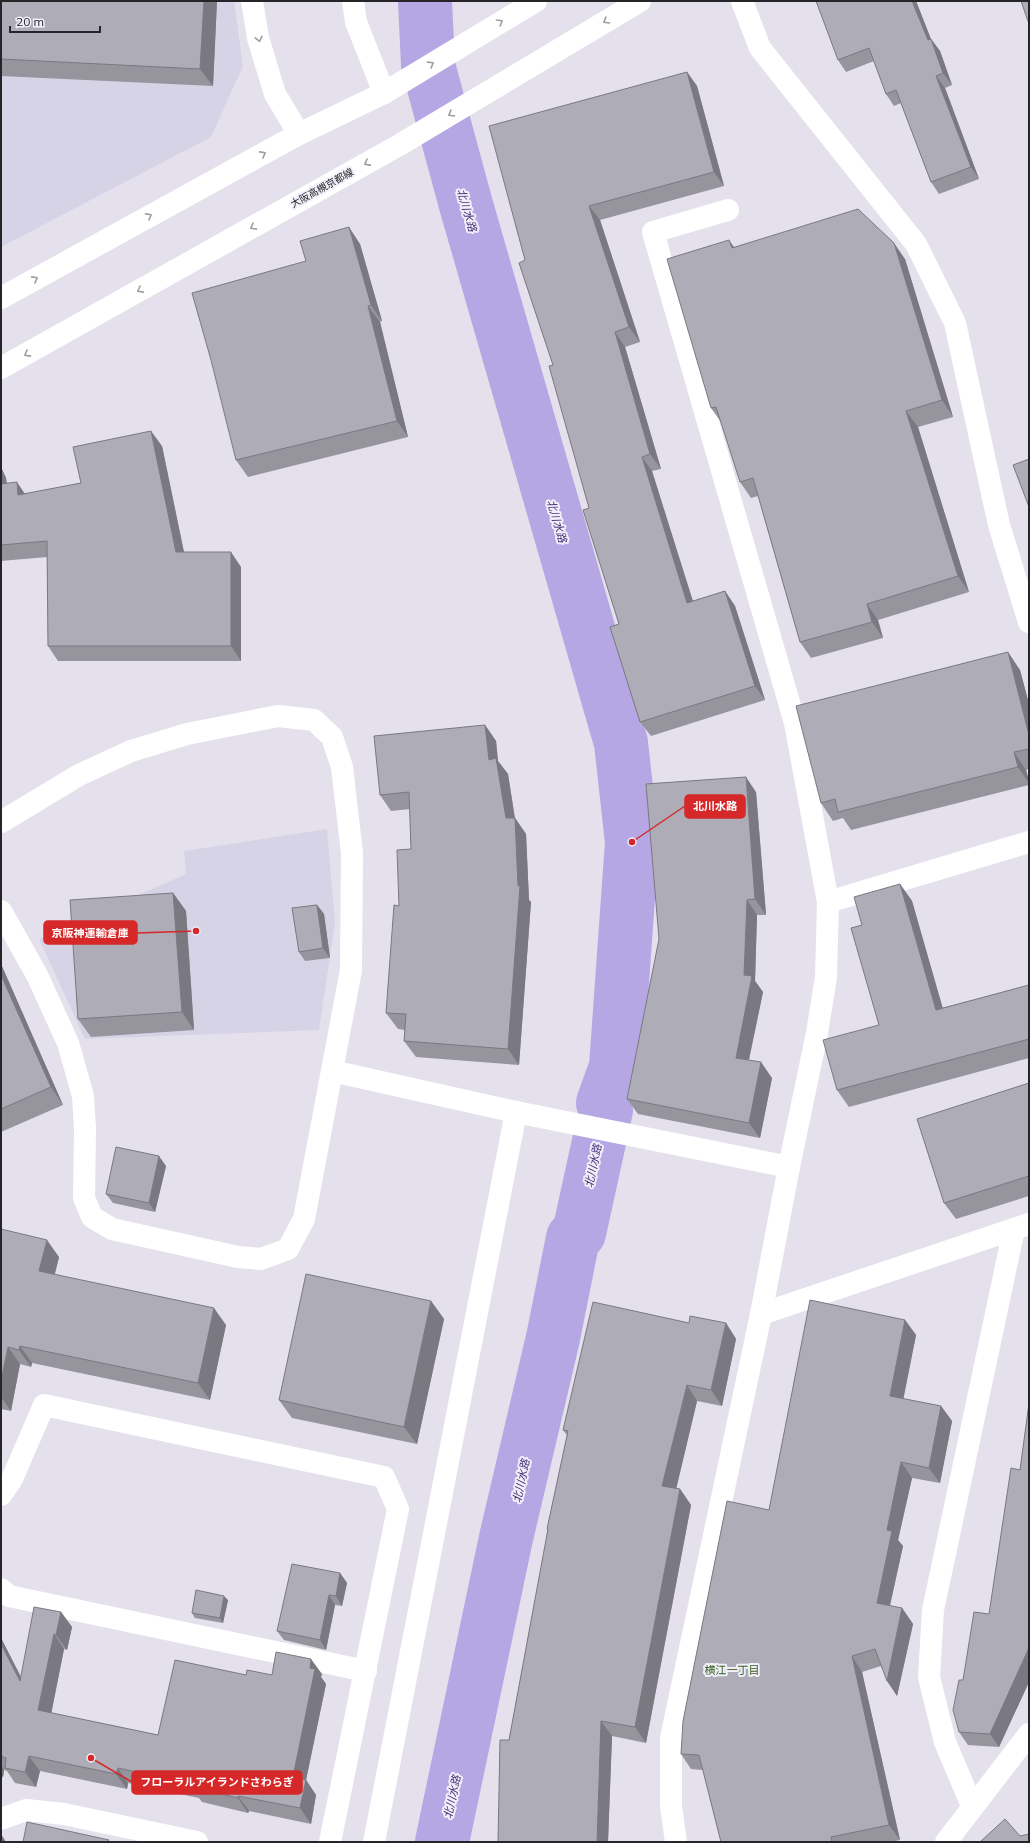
<svg xmlns="http://www.w3.org/2000/svg" width="1030" height="1843" font-family="Mulish,'Noto Sans JP',sans-serif">
	<rect width="100%" height="100%" fill="#e4e1ed"/>
	<g fill="#d7d3e6">
		<polygon points="1,1 234,1 243,66 211,137 1,247"/>
		<polygon points="327,829 335,923 319,1030 85,1039 39,939 186,874 184,851"/>
	</g>
	<g fill="none" stroke-linecap="round" stroke-linejoin="round">
		<polyline stroke="#b5a7e3" stroke-width="54" points="425,1 428,65 466,205 621,743 632,842 616,1067 603,1103 606,1110 579,1233 573,1238 553,1338 506,1538 442,1842"/>
		<g stroke="#fff" stroke-width="22">
			<polyline points="252,1 258,38 275,94 299,134"/>
			<polyline points="353,1 356,22 384,93"/>
			<polyline points="828,902 1029,842"/>
			<polyline points="332,1071 516,1112 789,1167"/>
			<polyline points="761,1314 1029,1224"/>
			<polyline points="1,1495 12,1479 44,1405 384,1477 398,1509 330,1842"/>
			<polyline points="1,1589 9,1596 366,1671"/>
			<polyline points="1,1819 26,1810 64,1814 197,1842"/>
			<polyline points="374,1842 516,1112"/>
			<polyline points="676,1842 671,1806 671,1738 761,1314 789,1167 817,1033 826,977 828,902 795,723 653,232 728,210"/>
		</g>
		<g stroke="#fff" stroke-width="22">
			<polyline points="742,1 760,48 916,244 955,323 999,525 1029,622"/>
			<polyline points="1,822 79,775 131,751 187,734 278,716 314,720 332,737 342,767 352,853 351,970 304,1219 288,1249 261,1259 238,1257 112,1229 92,1217 84,1198 85,1129 83,1096 68,1043 37,975 1,911"/>
			<polyline points="972,1806 945,1742 929,1677 933,1610 1014,1229"/>
			<polyline points="946,1842 1029,1734"/>
		</g>
		<g stroke="#fff" stroke-width="22">
			<polyline points="1,298 299,134 384,93 536,1"/>
			<polyline points="1,368 401,144 640,1"/>
		</g>
	</g>
	<g fill="#96949d">
		<polygon points="1,1 217,1 213,86 1,76"/>
		<polygon points="916,1 931,39 940,51 952,85 945,88 979,179 939,194 931,182 901,103 894,106 886,94 874,61 846,72 838,60"/>
		<polygon points="687,72 697,86 724,186 600,220 640,342 625,347 661,469 652,471 692,601 725,591 735,606 765,700 651,736 640,722 619,624 553,365 525,260"/>
		<polygon points="360,244 382,321 380,322 408,437 248,477 236,460 306,261"/>
		<polygon points="734,247 905,259 953,417 918,427 969,592 878,620 883,638 811,658 800,642 758,496 751,498 740,482 721,422 711,408"/>
		<polygon points="162,446 184,552 241,567 241,661 58,661 48,646 47,557 1,561 1,467 6,478 7,483 25,494 81,483"/>
		<polygon points="1020,670 1029,704 1029,769 1026,770 1029,781 1029,785 851,830 843,818 833,821 821,803"/>
		<polygon points="485,725 496,741 498,761 508,774 515,818 526,834 529,900 531,902 519,1065 416,1057 404,1041 405,1030 398,1029 386,1013 399,906 411,849 410,809 391,811 380,795"/>
		<polygon points="756,792 766,915 757,915 755,981 763,992 749,1060 772,1078 760,1138 638,1114 627,1099"/>
		<polygon points="900,884 912,901 942,1008 1029,985 1029,1058 849,1107 837,1090 879,1025 862,925"/>
		<polygon points="173,893 186,911 194,1030 91,1037 78,1019"/>
		<polygon points="317,905 324,914 330,958 305,961 299,952"/>
		<polygon points="1,964 63,1105 1,1132"/>
		<polygon points="1029,1083 1029,1196 956,1219 944,1203"/>
		<polygon points="166,1166 155,1212 113,1203 106,1194"/>
		<polygon points="1,1229 59,1257 55,1274 226,1325 210,1400 32,1363 31,1367 20,1364 11,1411 1,1409"/>
		<polygon points="431,1301 444,1319 417,1444 292,1418 279,1400"/>
		<polygon points="905,1320 916,1335 903,1399 941,1406 952,1421 940,1483 912,1478 898,1540 903,1546 890,1606 902,1608 913,1624 897,1696 881,1666 862,1672 900,1840 891,1842 721,1842 703,1770 691,1769 681,1754 769,1510"/>
		<polygon points="689,1323 726,1323 736,1339 722,1406 697,1401 676,1489 680,1489 691,1505 646,1743 612,1736 608,1842 498,1842 509,1740 548,1530 547,1529 567,1435 563,1430"/>
		<polygon points="1029,1403 1029,1682 999,1747 968,1745 959,1732 963,1680 989,1614 1020,1470"/>
		<polygon points="340,1573 347,1583 342,1606 335,1605 326,1650 284,1640 277,1631"/>
		<polygon points="228,1600 223,1623 195,1618 192,1613"/>
		<polygon points="61,1612 72,1627 67,1650 64,1649 51,1713 158,1735 246,1675 322,1674 321,1677 326,1684 306,1780 316,1795 311,1824 249,1811 248,1813 202,1802 199,1798 128,1783 127,1789 40,1771 36,1787 15,1783 7,1771 4,1770 3,1777 1,1778 1,1638 21,1677"/>
	</g>
	<g fill="#7a7880">
		<polygon points="204,1 217,1 213,86 200,69"/>
		<polygon points="912,1 916,1 934,47 931,39 940,51 952,85 943,73 928,40"/>
		<polygon points="687,72 697,86 724,186 714,172"/>
		<polygon points="936,76 945,88 979,179 971,167"/>
		<polygon points="589,206 600,220 640,342 629,327"/>
		<polygon points="349,227 360,244 382,321 371,305"/>
		<polygon points="729,240 741,257 732,248"/>
		<polygon points="894,243 905,259 953,417 942,400"/>
		<polygon points="368,306 380,322 408,437 397,421"/>
		<polygon points="615,332 625,347 661,469 650,454"/>
		<polygon points="906,411 918,427 969,592 958,576"/>
		<polygon points="151,431 162,446 187,567 176,552"/>
		<polygon points="642,457 652,471 698,617 687,603"/>
		<polygon points="1,467 6,478 8,499 1,489"/>
		<polygon points="17,482 27,497 18,495"/>
		<polygon points="231,552 241,567 241,661 231,646"/>
		<polygon points="725,591 735,606 765,700 755,686"/>
		<polygon points="867,604 878,620 883,638 872,622"/>
		<polygon points="1008,652 1020,670 1029,704 1029,735"/>
		<polygon points="485,725 496,741 498,761 508,774 515,820 515,818 526,834 529,900 531,902 519,1065 508,1049 518,886 506,818 489,760"/>
		<polygon points="1014,752 1026,770 1029,781 1029,783 1018,767"/>
		<polygon points="746,777 756,792 766,915 755,899"/>
		<polygon points="900,884 912,901 948,1026 936,1010"/>
		<polygon points="173,893 186,911 194,1030 182,1012"/>
		<polygon points="747,900 757,915 755,981 763,992 746,1073 736,1058 744,975"/>
		<polygon points="317,905 324,914 330,958 323,948"/>
		<polygon points="1,964 63,1105 51,1087 1,975"/>
		<polygon points="761,1062 772,1078 760,1138 749,1123"/>
		<polygon points="159,1156 166,1166 155,1212 149,1203"/>
		<polygon points="47,1240 59,1257 51,1288 39,1271"/>
		<polygon points="431,1301 444,1319 417,1444 404,1427"/>
		<polygon points="214,1308 226,1325 210,1400 198,1383"/>
		<polygon points="905,1320 916,1335 901,1411 890,1396"/>
		<polygon points="726,1323 736,1339 722,1406 711,1390"/>
		<polygon points="20,1346 32,1363 31,1367 19,1350"/>
		<polygon points="8,1347 20,1364 11,1411 1,1397 1,1381"/>
		<polygon points="687,1385 697,1401 673,1502 662,1486"/>
		<polygon points="941,1406 952,1421 940,1483 929,1468"/>
		<polygon points="901,1462 912,1478 898,1540 903,1546 887,1618 877,1603 887,1530"/>
		<polygon points="680,1489 691,1505 646,1743 635,1727"/>
		<polygon points="340,1573 347,1583 342,1606 336,1596"/>
		<polygon points="329,1595 335,1605 326,1650 320,1640"/>
		<polygon points="224,1596 228,1600 223,1623 220,1618"/>
		<polygon points="902,1608 913,1624 897,1696 887,1681"/>
		<polygon points="61,1612 72,1627 67,1650 56,1635"/>
		<polygon points="54,1634 64,1649 49,1725 38,1710"/>
		<polygon points="1,1638 31,1697 20,1681 1,1644"/>
		<polygon points="1029,1644 1029,1682 999,1747 990,1734"/>
		<polygon points="852,1656 862,1672 900,1840 889,1825"/>
		<polygon points="311,1659 322,1674 321,1677 326,1684 306,1780 316,1795 311,1824 300,1808 293,1777"/>
		<polygon points="601,1721 612,1736 608,1842 597,1842"/>
		<polygon points="29,1756 40,1771 36,1787 25,1772"/>
		<polygon points="1,1765 4,1770 3,1777 1,1774"/>
		<polygon points="118,1768 128,1783 127,1789 116,1774"/>
		<polygon points="238,1796 249,1811 248,1813 238,1798"/>
		<polygon points="1,1834 6,1842 3,1842 1,1837"/>
	</g>
	<g fill="#aeacb7" stroke="#7a7880">
		<polygon points="1,1 204,1 200,69 1,59"/>
		<polygon points="816,1 912,1 928,40 931,39 943,73 936,76 971,167 931,182 896,90 886,94 869,48 838,60"/>
		<polygon points="1021,1 1029,1 1029,24"/>
		<polygon points="687,72 714,172 589,206 629,327 615,332 650,454 642,457 687,603 725,591 755,686 640,722 610,627 619,624 583,510 589,508 549,366 553,365 519,263 525,260 489,126"/>
		<polygon points="858,209 894,243 942,400 906,411 958,576 867,604 872,622 800,642 753,478 740,482 716,407 711,408 667,259 729,240 732,248"/>
		<polygon points="349,227 371,305 368,306 397,421 236,460 211,360 192,293 306,261 300,241"/>
		<polygon points="151,431 176,552 231,552 231,646 48,646 47,541 1,545 1,484 17,482 18,495 81,483 73,447"/>
		<polygon points="1029,459 1029,507 1013,465"/>
		<polygon points="1008,652 1029,735 1029,749 1014,752 1018,767 838,812 835,799 821,803 796,706"/>
		<polygon points="485,725 489,760 496,758 506,818 515,818 518,886 520,886 508,1049 404,1041 406,1014 386,1013 394,905 399,906 397,850 411,849 409,792 380,795 374,736"/>
		<polygon points="746,777 755,899 747,900 744,975 752,976 736,1058 761,1062 749,1123 627,1099 659,939 646,784"/>
		<polygon points="900,884 936,1010 1029,985 1029,1039 837,1090 823,1040 879,1025 851,928 862,925 854,897"/>
		<polygon points="173,893 182,1012 78,1019 70,900"/>
		<polygon points="317,905 323,948 299,952 292,908"/>
		<polygon points="1,975 51,1087 1,1109"/>
		<polygon points="1029,1083 1029,1176 944,1203 917,1119"/>
		<polygon points="116,1147 159,1156 149,1203 106,1194"/>
		<polygon points="1,1229 47,1240 39,1271 214,1308 198,1383 20,1346 19,1350 8,1347 1,1381"/>
		<polygon points="306,1274 431,1301 404,1427 279,1400"/>
		<polygon points="810,1300 905,1320 890,1396 941,1406 929,1468 901,1462 887,1530 892,1531 877,1603 902,1608 887,1681 875,1649 852,1656 889,1825 831,1837 832,1842 721,1842 699,1755 681,1754 683,1721 727,1501 769,1510"/>
		<polygon points="593,1302 689,1323 690,1316 726,1323 711,1390 687,1385 662,1486 680,1489 635,1727 601,1721 597,1842 498,1842 500,1740 509,1740 548,1529 547,1529 568,1431 563,1430"/>
		<polygon points="1029,1403 1029,1644 1028,1650 990,1734 959,1732 953,1710 959,1680 963,1680 974,1612 989,1614 1011,1468 1020,1470"/>
		<polygon points="292,1564 340,1573 336,1596 329,1595 320,1640 277,1631"/>
		<polygon points="196,1590 224,1596 220,1618 192,1613"/>
		<polygon points="34,1607 61,1612 56,1635 54,1634 38,1710 158,1735 175,1660 246,1675 247,1670 272,1675 276,1652 311,1659 310,1668 315,1669 293,1777 306,1780 300,1808 238,1796 238,1798 192,1787 192,1784 118,1768 116,1774 29,1756 25,1772 5,1768 6,1758 1,1756 1,1644 20,1681"/>
		<polygon points="1005,1819 1020,1836 1029,1834 1029,1842 980,1842"/>
		<polygon points="27,1822 109,1840 108,1842 23,1842"/>
		<polygon points="1,1837 3,1842 1,1842"/>
	</g>
	<defs><path id="oneway-chevron" d="M-2-3.5L2.5 0L-2 3.5" fill="none" stroke-width="1.6" stroke-linecap="round" stroke-linejoin="round"/></defs>
	<g stroke="#9d9c9f">
		<use href="#oneway-chevron" transform="translate(606 21) rotate(149)"/>
		<use href="#oneway-chevron" transform="translate(500 22) rotate(-31)"/>
		<use href="#oneway-chevron" transform="translate(259 39) rotate(77)"/>
		<use href="#oneway-chevron" transform="translate(431 64) rotate(-32)"/>
		<use href="#oneway-chevron" transform="translate(451 114) rotate(149)"/>
		<use href="#oneway-chevron" transform="translate(263 154) rotate(-29)"/>
		<use href="#oneway-chevron" transform="translate(367 163) rotate(151)"/>
		<use href="#oneway-chevron" transform="translate(149 216) rotate(-29)"/>
		<use href="#oneway-chevron" transform="translate(253 227) rotate(151)"/>
		<use href="#oneway-chevron" transform="translate(35 279) rotate(-29)"/>
		<use href="#oneway-chevron" transform="translate(140 290) rotate(151)"/>
		<use href="#oneway-chevron" transform="translate(27 354) rotate(151)"/>
	</g>
	<g text-anchor="middle" dominant-baseline="central" stroke-width="4" stroke-linejoin="round" paint-order="stroke">
		<g font-size="10" fill="#252429" stroke="#f1effa">
			<text transform="translate(322 188) rotate(-29)">大阪高槻京都線</text>
		</g>
		<g font-size="11" font-style="italic" fill="#473077" stroke="#f1effa">
			<text transform="translate(467 210) rotate(74)">北川水路</text>
			<text transform="translate(557 521) rotate(74)">北川水路</text>
			<text transform="translate(593 1166) rotate(-78)">北川水路</text>
			<text transform="translate(521 1481) rotate(-78)">北川水路</text>
			<text transform="translate(452 1797) rotate(-78)">北川水路</text>
		</g>
		<g font-size="11" fill="#3a6022" stroke="#f1effa">
			<text x="732" y="1670">横江一丁目</text>
		</g>
	</g>
	<path fill="none" stroke="#d62828" stroke-width="1.5" d="M632 842L685 806M196 931L137 933M91 1758L132 1782"/>
	<g fill="#d62828" stroke="#f1effa" stroke-width="1.5">
		<circle cx="632" cy="842" r="4"/>
		<circle cx="196" cy="931" r="4"/>
		<circle cx="91" cy="1758" r="4"/>
	</g>
	<g fill="#d62828" stroke="#d62828" stroke-width="1.5">
		<rect x="685" y="795" width="60" height="23" rx="4"/>
		<rect x="44" y="921" width="93" height="23" rx="4"/>
		<rect x="132" y="1771" width="170" height="23" rx="4"/>
	</g>
	<g font-size="11" text-anchor="middle" font-weight="bold" fill="#fff">
		<text x="715" y="810">北川水路</text>
		<text x="90" y="937">京阪神運輸倉庫</text>
		<text x="217" y="1786">フローラルアイランドさわらぎ</text>
	</g>
	<rect width="1030" height="1843" fill="none" stroke="#252429" stroke-width="4"/>
	<path d="M10 26v6h90v-6" fill="none" stroke="#252429" stroke-width="2"/>
	<text x="16" y="26" font-size="12" fill="#252429" stroke="#f1effa" stroke-width="3" paint-order="stroke">20 m</text>
</svg>
